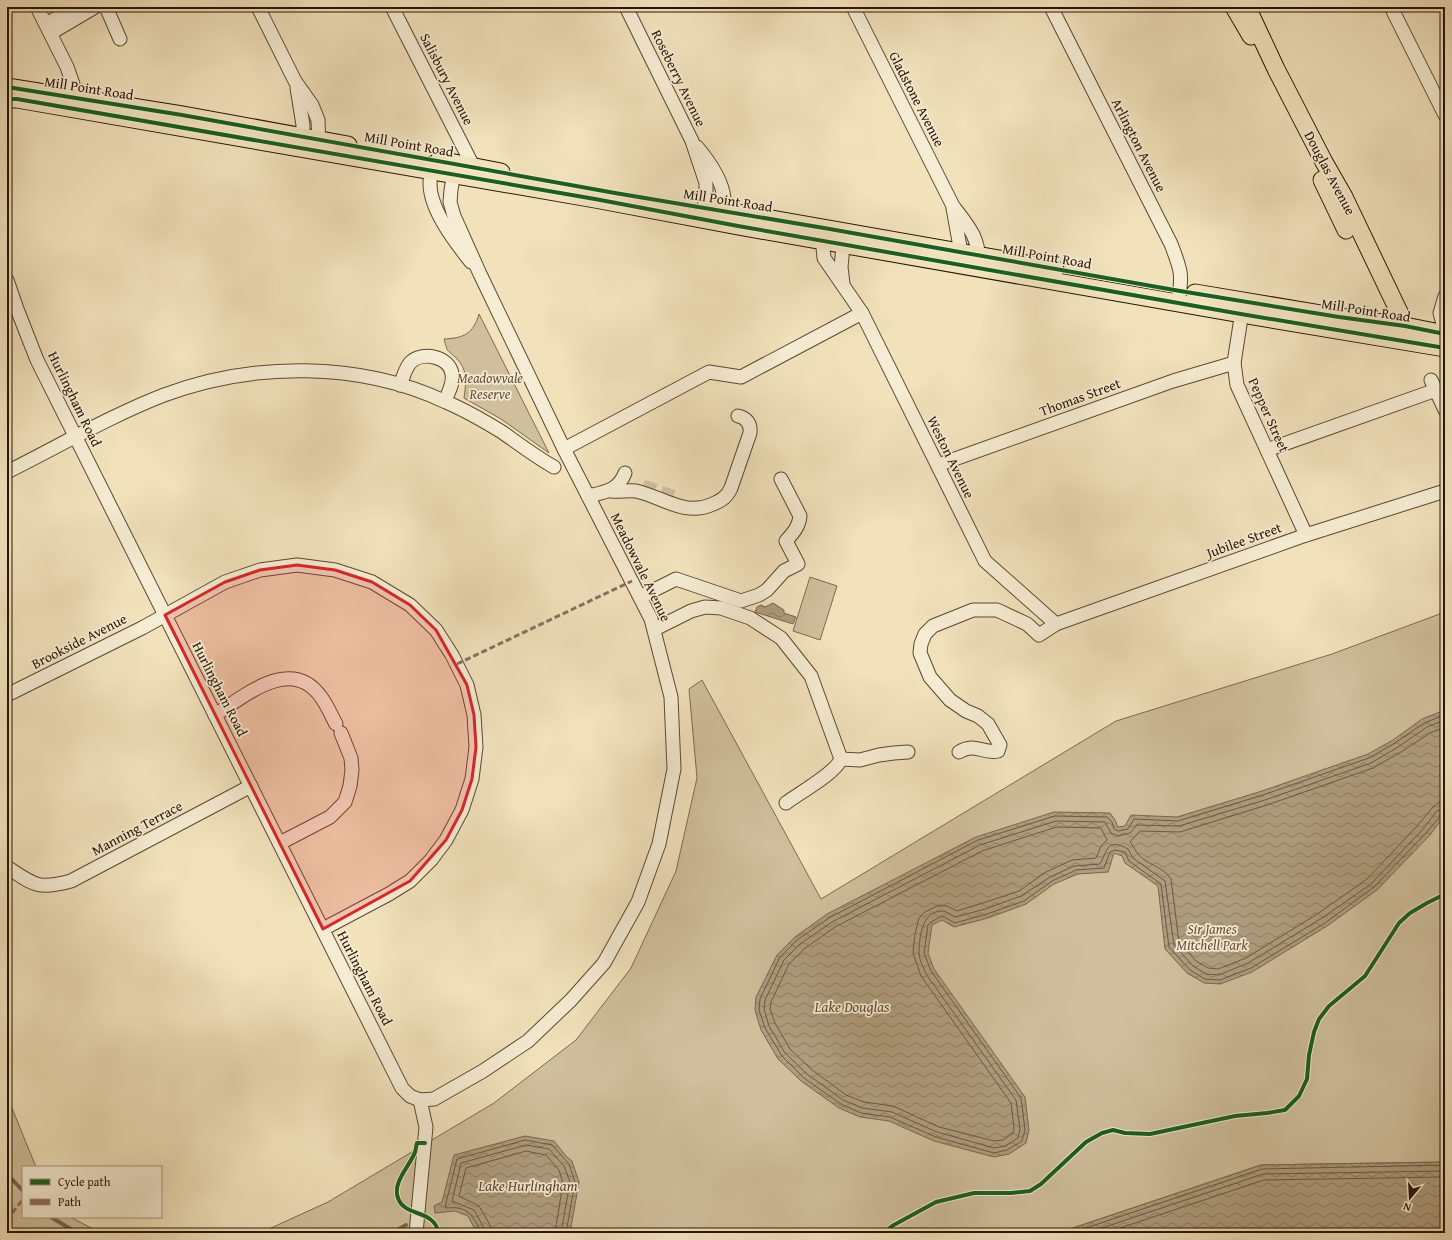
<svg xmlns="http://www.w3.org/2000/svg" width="1452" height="1240" font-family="'Gentium Book Plus',serif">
	<defs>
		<pattern id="water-waves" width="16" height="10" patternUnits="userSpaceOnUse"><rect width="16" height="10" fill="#ad9c7d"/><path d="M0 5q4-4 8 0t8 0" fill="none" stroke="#8d7e64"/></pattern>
	</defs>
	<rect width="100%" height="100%" fill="#f1e2bc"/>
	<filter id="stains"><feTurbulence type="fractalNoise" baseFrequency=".005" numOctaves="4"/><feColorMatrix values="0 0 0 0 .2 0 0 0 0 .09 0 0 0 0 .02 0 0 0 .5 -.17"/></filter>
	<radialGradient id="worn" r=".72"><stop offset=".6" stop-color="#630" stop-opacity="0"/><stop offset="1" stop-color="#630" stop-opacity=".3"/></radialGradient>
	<g fill="#cfbf9c" stroke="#7c6a4f">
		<path d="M479,314L549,453L501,419L464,398C466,384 468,370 457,359C447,349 448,354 444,339C464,338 473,334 479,314Z"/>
		<polygon points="810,577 837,586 820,640 793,631"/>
		<polygon points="1445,612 1445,1162 1261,1165 1058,1233 260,1233 328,1202 494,1103 576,1040 631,968 676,871 697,778 689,689 702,680 821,899 1116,721 1332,654"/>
		<polygon points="7,1096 36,1167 23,1167 23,1217 70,1217 101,1233 7,1233"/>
	</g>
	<g fill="url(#water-waves)" stroke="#78664c">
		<polygon points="773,603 784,610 784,613 796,617 793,624 755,612 757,607 761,605 765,607"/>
		<polygon points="1445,710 1445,815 1430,835 1377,890 1327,926 1252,972 1220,984 1204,983 1187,973 1165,949 1158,886 1125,863 1122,856 1114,853 1108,872 1078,874 1054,884 1026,904 988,918 954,927 942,920 932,925 928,953 934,969 1025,1097 1029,1130 1026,1143 1009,1154 994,1157 934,1141 889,1121 860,1117 839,1108 801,1081 778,1059 761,1030 755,1010 756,997 777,955 795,937 827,914 976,837 1054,812 1110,813 1115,820 1118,827 1125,826 1131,815 1177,817 1262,791 1368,754 1393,740 1422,719"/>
		<polygon points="525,1136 554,1141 566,1156 572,1161 579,1182 570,1233 477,1233 468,1216 455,1211 435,1213 434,1206 442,1202 454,1155"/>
		<polygon points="1445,1162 1445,1233 1058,1233 1261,1165"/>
	</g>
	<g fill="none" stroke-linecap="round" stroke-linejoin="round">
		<g stroke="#6a5840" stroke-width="1">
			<polyline points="1445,715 1424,723 1395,743 1369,758 1263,795 1178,821 1134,819 1128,829 1118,831 1114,829 1112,822 1107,817 1055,816 978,840 829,918 797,940 780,957 760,999 759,1010 765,1028 782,1056 804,1078 841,1104 861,1113 890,1117 936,1137 994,1153 1007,1150 1022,1141 1025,1130 1021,1098 931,971 924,953 928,925 931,922 942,916 955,923 987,914 1024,901 1052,881 1076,870 1104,868 1110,852 1115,850 1125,852 1129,861 1161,884 1169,947 1190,970 1205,979 1220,980 1251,968 1325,923 1374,887 1427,832 1441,815 1445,813"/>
			<path d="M1445,720L1427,727L1398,747L1371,763L1265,800L1179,826L1137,825L1130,833L1118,836L1111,833L1105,822L1056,821L980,845L832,922L800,944L784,960L765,1000L764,1009L769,1026L785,1053L807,1074L843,1100L862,1108L892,1112L937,1132L994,1148L1005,1146L1018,1138L1020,1129L1016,1100L926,974C924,968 919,960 919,953C919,938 922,911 942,911C947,911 951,916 956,917L985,909L1021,896L1050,877L1074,866L1100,864C1108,851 1106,837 1128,849L1133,858L1165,881L1174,945L1193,966L1206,974L1219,975L1248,963L1322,918L1371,884L1423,829L1437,811L1445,808"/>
			<path d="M1445,727L1430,733L1401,752L1373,768L1267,805L1180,832L1140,831L1130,842C1133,845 1136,852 1138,854C1147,865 1164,867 1171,879L1179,942L1196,961L1208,968L1218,969L1246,958L1319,913L1367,879L1418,825L1433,807L1438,803L1445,802"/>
			<polygon points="1057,827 1101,828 1107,840 1101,846 1096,858 1072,860 1046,872 1019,891 983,903 957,911 947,906 939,905 925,912 919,918 915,934 913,953 921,976 1011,1103 1014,1128 1013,1133 1003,1140 994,1141 939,1127 893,1106 864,1102 846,1095 811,1069 790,1049 775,1023 770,1009 771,1002 789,964 804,949 835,927 982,851"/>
			<path d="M480,1233V1230C471,1213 467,1206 446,1208L445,1207L457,1159L525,1140L552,1145L569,1164L575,1182L566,1233"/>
			<polyline points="485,1233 484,1228 474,1210 452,1201 461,1163 526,1145 549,1149 564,1166 570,1182 561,1233"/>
			<polyline points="491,1233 490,1225 479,1206 459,1196 466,1168 526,1151 546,1155 559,1170 563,1183 555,1233"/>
			<polyline points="1071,1233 1262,1169 1445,1165"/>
			<polyline points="1087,1233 1263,1174 1445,1171"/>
			<polyline points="1105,1233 1264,1180 1445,1177"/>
		</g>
		<g stroke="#78664c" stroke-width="4">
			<polyline points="7,1174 23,1191"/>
			<polyline points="51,1217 77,1233"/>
			<polyline points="392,1233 406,1225"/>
		</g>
		<polyline stroke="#d3c3a0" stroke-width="13" stroke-dasharray="13 6" stroke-linecap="butt" points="643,486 675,497"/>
		<defs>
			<g id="minor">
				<polyline points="37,7 67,67 73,84 73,105"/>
				<polyline points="106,7 120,39"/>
				<polyline points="258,7 295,81 312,105 318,120 319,148"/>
				<polyline points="392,7 473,166"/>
				<polyline points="626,7 692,141 706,183 706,195 703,217"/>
				<path d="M853,7L953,206C969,227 979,237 979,264"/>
				<path d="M1051,7L1171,244C1181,270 1183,274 1178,302"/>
				<polyline points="1391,7 1445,115"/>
				<polyline points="46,24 77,7"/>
				<polyline points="51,33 95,7"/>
				<polyline points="297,88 303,125 303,146"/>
				<path d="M697,147C708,160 722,180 724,198C725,205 723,213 722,220"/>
				<path d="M432,163C431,170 430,178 430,185C431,211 455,242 471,262"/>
				<polyline points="953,208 960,247 960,262"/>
				<polyline points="824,232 823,247 824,258 862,313 985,561 1056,624"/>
				<polyline points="7,280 17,309 37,360 402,1088 410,1096 420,1100 434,1099 483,1071 528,1041 571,1000 604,963 638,902 659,844 674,769 671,697 651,619 564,449 480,274 454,216 450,202 451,190 455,167"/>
				<polyline points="843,284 841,267 844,236"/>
				<polyline points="1445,296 1440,313 1445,331"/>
				<polyline points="1243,305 1234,363 1237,385 1306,535"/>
				<polyline points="1431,380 1445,410"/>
				<path d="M400,385C403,378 405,369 410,363C422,350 450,357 452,374C454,383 448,393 445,401"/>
				<polyline points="564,449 709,372 741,377 862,313"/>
				<polyline points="1267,450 1436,390"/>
				<polyline points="938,465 1173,381 1234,363"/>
				<path d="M7,472C59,446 110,416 164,395C253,362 359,361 446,402C465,410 484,421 502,432C519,444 536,457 554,467"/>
				<path d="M611,491C619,492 628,490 636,491C663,497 685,517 713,504C722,500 727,497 731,488L750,433C751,424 747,418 738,416"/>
				<path d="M588,496C605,492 618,491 625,473"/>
				<path d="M640,597L676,579L741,601L759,595L767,590L784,571L798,564L786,541C793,533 799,527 800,516L781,479"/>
				<path d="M655,629L691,611L705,607L721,608L750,618L781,638L811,676L841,759C836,773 799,793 786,803"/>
				<polyline points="7,695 142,628 225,582 260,570 297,565 335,570 372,582 410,605 436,630 452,655 467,685 474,715 476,747 472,779 462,810 446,840 431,860 410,881 389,894 323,929"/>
				<path d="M215,715C245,696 291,655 321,697C327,705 331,715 336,724"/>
				<path d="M959,752C975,742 982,754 998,751L1000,745L988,724L978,716L966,711L950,700L930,677L920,653L921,644L925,634L933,626L973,610H997L1027,624L1039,635L1056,624L1306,535L1445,491"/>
				<polyline points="841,759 860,760 879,755 894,753 908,752"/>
				<polyline points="280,843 330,817 345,802 350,786 352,770 351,758 341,733"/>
				<path d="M7,867C34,885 38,890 71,881L251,786"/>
				<polyline points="416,1233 426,1127 420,1100"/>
			</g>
			<g id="major">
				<polyline points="1234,7 1251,36"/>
				<polyline points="1247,7 1276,69 1324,162 1344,197 1399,312 1407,336"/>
				<polyline points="7,87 182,115 348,145"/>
				<polyline points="7,99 17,99 595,199 738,226 1241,314 1445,348"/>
				<polyline points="439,160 501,172"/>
				<polyline points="1322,180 1346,230"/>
				<polyline points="709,208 1055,269"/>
				<polyline points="1195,293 1339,317 1405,326 1445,334"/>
			</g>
		</defs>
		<use href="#minor" stroke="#5a4830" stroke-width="15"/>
		<use href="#major" stroke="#281402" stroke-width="19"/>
		<use href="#minor" stroke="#f6ecd3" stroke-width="13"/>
		<use href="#major" stroke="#f1e2bc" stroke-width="17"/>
		<g stroke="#8d6e63" stroke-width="3" stroke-dasharray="6 3" stroke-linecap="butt">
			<polyline points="457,664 632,581"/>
			<polyline points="7,1220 23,1199"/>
		</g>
		<defs>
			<g id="cycleway">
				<polyline points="7,87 182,115 615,193 824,228 1180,291 1339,317 1405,326 1445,334"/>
				<polyline points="7,99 17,99 595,199 738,226 1241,314 1445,348"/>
				<path d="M425,1143H417C416,1146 416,1149 415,1152C410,1166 392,1182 398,1198C405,1218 433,1208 439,1233"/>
				<polyline points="884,1233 892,1226 936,1202 974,1193 1011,1193 1030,1191 1041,1184 1086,1142 1102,1133 1113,1130 1125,1133 1150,1134 1235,1116 1267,1113 1285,1110 1299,1096 1307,1079 1309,1055 1314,1032 1319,1019 1329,1006 1365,976 1399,923 1410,913 1427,903 1445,894"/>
			</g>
		</defs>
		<use href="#cycleway" stroke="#f6ecd3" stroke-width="6"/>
		<use href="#cycleway" stroke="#1b5e20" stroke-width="4"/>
	</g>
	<path fill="#d62828" fill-opacity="0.2" stroke="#d62828" stroke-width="3" stroke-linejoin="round" d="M297,565L335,570L372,582L410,605L436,630L467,685L474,715L476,747L472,779L462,810L446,840L410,881L323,929L165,615L225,582L260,570Z"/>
	<g text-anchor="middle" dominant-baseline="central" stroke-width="3.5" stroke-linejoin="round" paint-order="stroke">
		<g font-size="14" fill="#281402" stroke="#f6ecd3">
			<text transform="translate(679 78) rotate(64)">Roseberry Avenue</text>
			<text transform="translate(447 79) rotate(63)">Salisbury Avenue</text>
			<text transform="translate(89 88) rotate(9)">Mill Point Road</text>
			<text transform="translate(917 99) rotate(63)">Gladstone Avenue</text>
			<text transform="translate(409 144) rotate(10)">Mill Point Road</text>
			<text transform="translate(1139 145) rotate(63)">Arlington Avenue</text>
			<text transform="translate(1330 173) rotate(62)">Douglas Avenue</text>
			<text transform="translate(728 200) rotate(9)">Mill Point Road</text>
			<text transform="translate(1047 256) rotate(10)">Mill Point Road</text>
			<text transform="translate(1366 310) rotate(9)">Mill Point Road</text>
			<text transform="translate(1080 397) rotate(-20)">Thomas Street</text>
			<text transform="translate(75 399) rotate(64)">Hurlingham Road</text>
			<text transform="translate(1269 415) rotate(66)">Pepper Street</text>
			<text transform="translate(951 457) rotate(64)">Weston Avenue</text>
			<text transform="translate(1244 540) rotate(-20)">Jubilee Street</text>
			<text transform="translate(641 567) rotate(64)">Meadowvale Avenue</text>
			<text transform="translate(79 641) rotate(-27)">Brookside Avenue</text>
			<text transform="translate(220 689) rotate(63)">Hurlingham Road</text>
			<text transform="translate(137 828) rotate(-28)">Manning Terrace</text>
			<text transform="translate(365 978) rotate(63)">Hurlingham Road</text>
		</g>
		<g font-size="14" font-style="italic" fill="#625038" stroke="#f6ecd3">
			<text x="490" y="378">Meadowvale<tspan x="490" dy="16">Reserve</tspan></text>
			<text x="1212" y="929">Sir James<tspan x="1212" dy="16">Mitchell Park</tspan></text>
		</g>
		<g font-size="15" font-style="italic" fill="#5d4a33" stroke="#f6ecd3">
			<text x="852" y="1006">Lake Douglas</text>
			<text x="528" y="1185">Lake Hurlingham</text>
		</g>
	</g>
	<rect width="1452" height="1240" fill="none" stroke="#f1e2bc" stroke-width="24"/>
	<rect x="8" y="8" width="1436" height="1224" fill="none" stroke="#281402" stroke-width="2"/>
	<rect x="12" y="12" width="1428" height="1216" fill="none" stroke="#281402"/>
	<rect x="22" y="1166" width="140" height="52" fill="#f6ecd3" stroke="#a4967f"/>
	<rect x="30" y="1179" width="20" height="6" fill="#1b5e20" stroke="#a4967f"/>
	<text x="58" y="1186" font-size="12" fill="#281402">Cycle path</text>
	<rect x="30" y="1199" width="20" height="6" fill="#8d6e63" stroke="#a4967f"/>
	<text x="58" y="1206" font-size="12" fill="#281402">Path</text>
	<g transform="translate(1410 1198) rotate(198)" stroke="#f6ecd3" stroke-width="3" paint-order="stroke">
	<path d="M0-3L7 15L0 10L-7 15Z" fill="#281402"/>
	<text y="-6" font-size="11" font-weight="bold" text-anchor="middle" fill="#281402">N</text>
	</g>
	<rect width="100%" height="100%" filter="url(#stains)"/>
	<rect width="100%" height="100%" fill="url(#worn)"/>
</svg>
